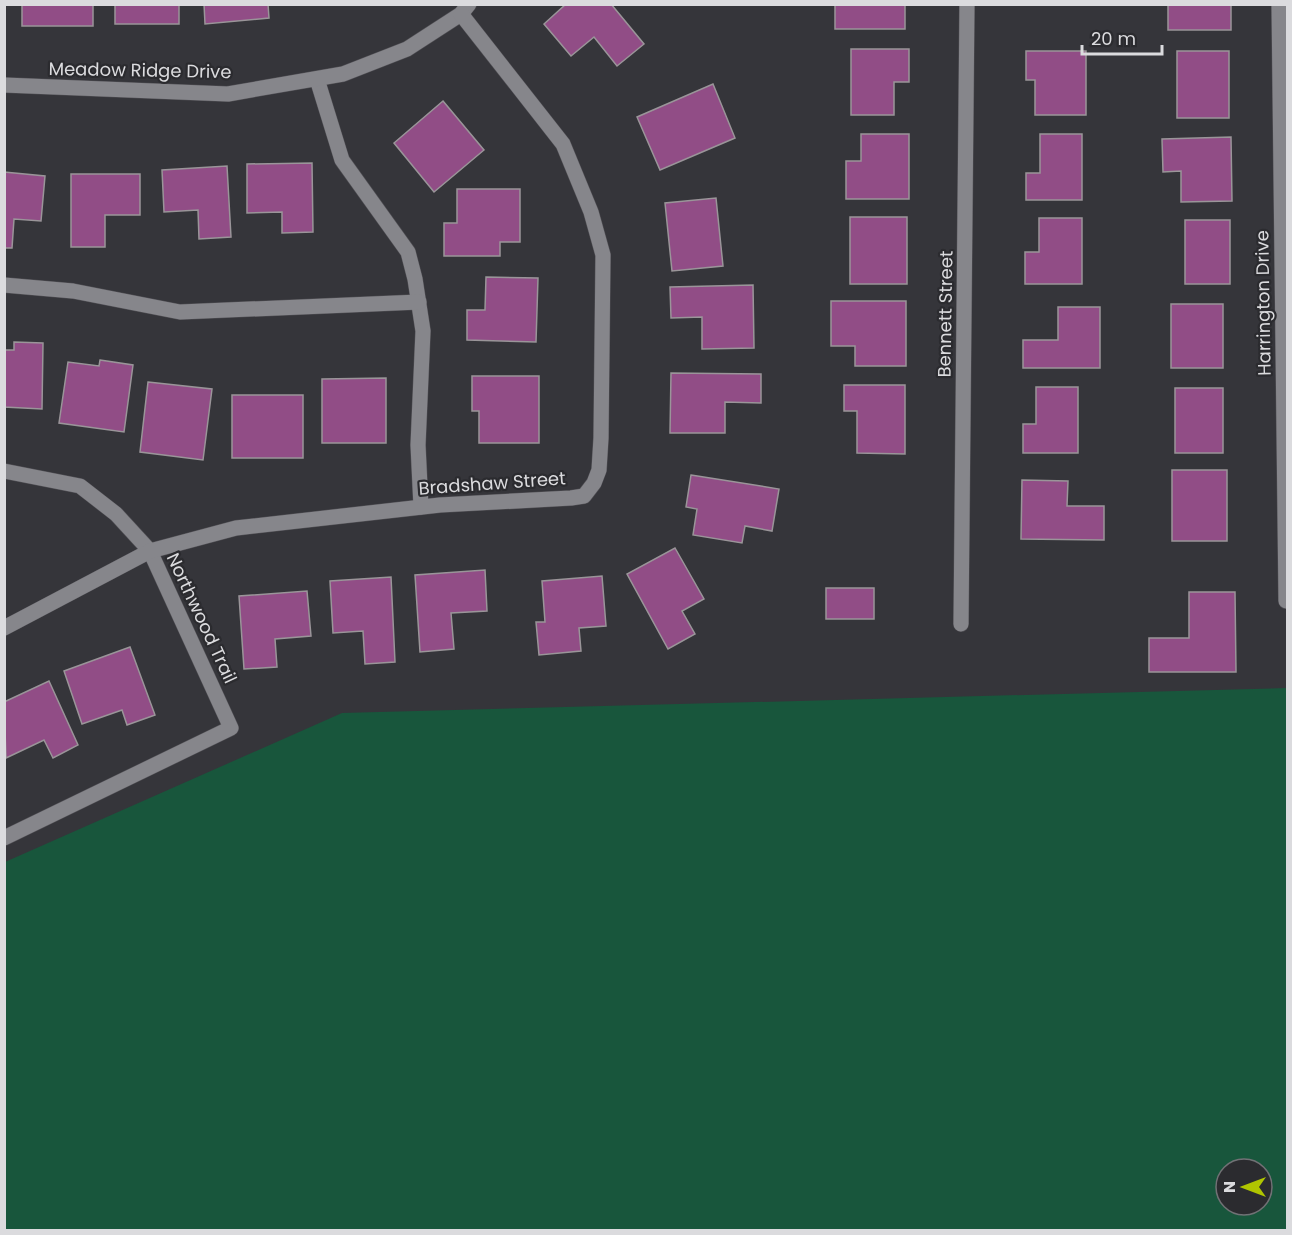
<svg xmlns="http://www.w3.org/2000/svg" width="1292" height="1235" font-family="Poppins,sans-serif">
	<rect width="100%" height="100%" fill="#35353a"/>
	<path fill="#18563c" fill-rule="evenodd" d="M1287,688V1230H5V862L342,713ZM1226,1169H1262V1205H1226Z"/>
	<g fill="#914d86" stroke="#9a9599" stroke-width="1.5">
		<rect x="22" y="4" width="71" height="22"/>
		<rect x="115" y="4" width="64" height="20"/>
		<polygon points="204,4 268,4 269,18 205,24"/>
		<polygon points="566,4 611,4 644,44 617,66 594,37 571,56 544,24"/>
		<rect x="835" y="4" width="70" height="25"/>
		<rect x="1168" y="4" width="63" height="26"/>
		<polygon points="851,49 909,49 909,82 894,82 894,115 851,115"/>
		<polygon points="1026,51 1086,51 1086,115 1035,115 1035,80 1026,80"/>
		<rect x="1177" y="51" width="52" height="67"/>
		<polygon points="713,84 735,138 660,170 637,117"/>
		<polygon points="443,101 484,150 434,192 394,143"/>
		<polygon points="861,134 909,134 909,199 846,199 846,161 861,161"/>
		<polygon points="1040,134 1082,134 1082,200 1026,200 1026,173 1040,173"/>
		<polygon points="1231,137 1232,201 1181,202 1181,171 1163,172 1162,139"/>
		<polygon points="312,163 313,232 282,233 282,212 247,213 247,164"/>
		<polygon points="227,166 231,237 199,239 198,210 164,212 162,170"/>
		<polygon points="4,172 45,176 41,221 14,219 12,248 4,248"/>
		<polygon points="71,174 140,174 140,215 105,215 105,247 71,247"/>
		<polygon points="457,189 520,189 520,242 500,242 500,256 444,256 444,223 457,223"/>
		<polygon points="716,198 723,266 672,271 665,203"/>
		<rect x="850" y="217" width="57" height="67"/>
		<polygon points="1039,218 1082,218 1082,284 1025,284 1025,252 1039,252"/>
		<rect x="1185" y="220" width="45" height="64"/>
		<polygon points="486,277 538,278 536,342 467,340 467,310 485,310"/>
		<polygon points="753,285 754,348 702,349 702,317 671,318 670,287"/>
		<polygon points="831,301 906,301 906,366 855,366 855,346 831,346"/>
		<rect x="1171" y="304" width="52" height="64"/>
		<polygon points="1058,307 1100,307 1100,368 1023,368 1023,340 1058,340"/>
		<polygon points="14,342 43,343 42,409 4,407 4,350 14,350"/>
		<polygon points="100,360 133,365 124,432 59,423 68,362 99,366"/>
		<polygon points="671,373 761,374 761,403 725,402 725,433 670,433"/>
		<polygon points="472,376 539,376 539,443 479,443 479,411 472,411"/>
		<polygon points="386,378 386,443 322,443 322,379"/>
		<polygon points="148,382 212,389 203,460 140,452"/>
		<polygon points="844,385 905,385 905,454 857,453 857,411 844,411"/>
		<polygon points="1036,387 1078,387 1078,453 1023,453 1023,424 1036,424"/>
		<rect x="1175" y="388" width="48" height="65"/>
		<rect x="232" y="395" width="71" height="63"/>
		<rect x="1172" y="470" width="55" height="71"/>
		<polygon points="691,475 779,489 772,531 745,526 742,543 693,535 697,509 686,507"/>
		<polygon points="1022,480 1068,481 1067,506 1104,506 1104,540 1021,539"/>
		<polygon points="675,548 704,599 682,611 695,634 668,649 627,574"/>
		<polygon points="485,570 487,611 451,613 454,649 420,652 415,575"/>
		<polygon points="602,576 606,626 579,628 581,651 539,655 536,622 545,622 542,581"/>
		<polygon points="391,577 395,662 365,664 363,631 333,633 330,581"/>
		<rect x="826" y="588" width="48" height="31"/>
		<polygon points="307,591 311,636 275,639 277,667 244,669 239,596"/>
		<polygon points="1189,592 1235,592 1236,672 1149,672 1149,638 1189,638"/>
		<polygon points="130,647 155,715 127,725 122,710 82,724 64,671"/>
		<polygon points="49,681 78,745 53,758 44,740 6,758 4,702"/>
	</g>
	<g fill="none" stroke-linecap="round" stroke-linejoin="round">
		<defs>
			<g id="minor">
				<polyline points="1279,4 1286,601"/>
				<polyline points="317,79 342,160 408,252 415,279 423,331 418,445 421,507"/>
				<polyline points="4,85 228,94 343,74 407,49 461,14 469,4"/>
				<polyline points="4,285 73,291 180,312 419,302"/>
				<polyline points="4,471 80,486 116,514 150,551 231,728 4,838"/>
				<polyline points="961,624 967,4"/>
				<polyline points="4,628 150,551 236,528 440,505 571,498 584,496 594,483 599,470 601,438 603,255 591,212 563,144 461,14"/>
			</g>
		</defs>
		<use href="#minor" stroke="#525156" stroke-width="16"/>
		<use href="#minor" stroke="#86868b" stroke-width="15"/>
	</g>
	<g text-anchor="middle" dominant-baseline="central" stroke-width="4.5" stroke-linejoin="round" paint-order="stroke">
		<g font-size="18" fill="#dbdbde" stroke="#2b2b2f">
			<text transform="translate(140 70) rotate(1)">Meadow Ridge Drive</text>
			<text transform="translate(1263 303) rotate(-91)">Harrington Drive</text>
			<text transform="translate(945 314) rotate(-89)">Bennett Street</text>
			<text transform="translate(492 483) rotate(-4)">Bradshaw Street</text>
			<text transform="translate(202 618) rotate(65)">Northwood Trail</text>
		</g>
	</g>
	<rect width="1292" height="1235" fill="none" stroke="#dbdbde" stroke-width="12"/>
	<g transform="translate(1244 1187) rotate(270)"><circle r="28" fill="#2b2b2f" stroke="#717175" stroke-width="1.5"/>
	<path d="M0-4.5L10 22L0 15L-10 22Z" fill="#b0c501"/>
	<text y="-9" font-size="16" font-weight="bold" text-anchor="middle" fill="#dbdbde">N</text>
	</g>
	<path d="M1082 45v9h80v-9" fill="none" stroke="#dbdbde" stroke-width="3"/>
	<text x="1091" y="45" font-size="18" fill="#dbdbde" stroke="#2b2b2f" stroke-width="4.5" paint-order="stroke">20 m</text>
</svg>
